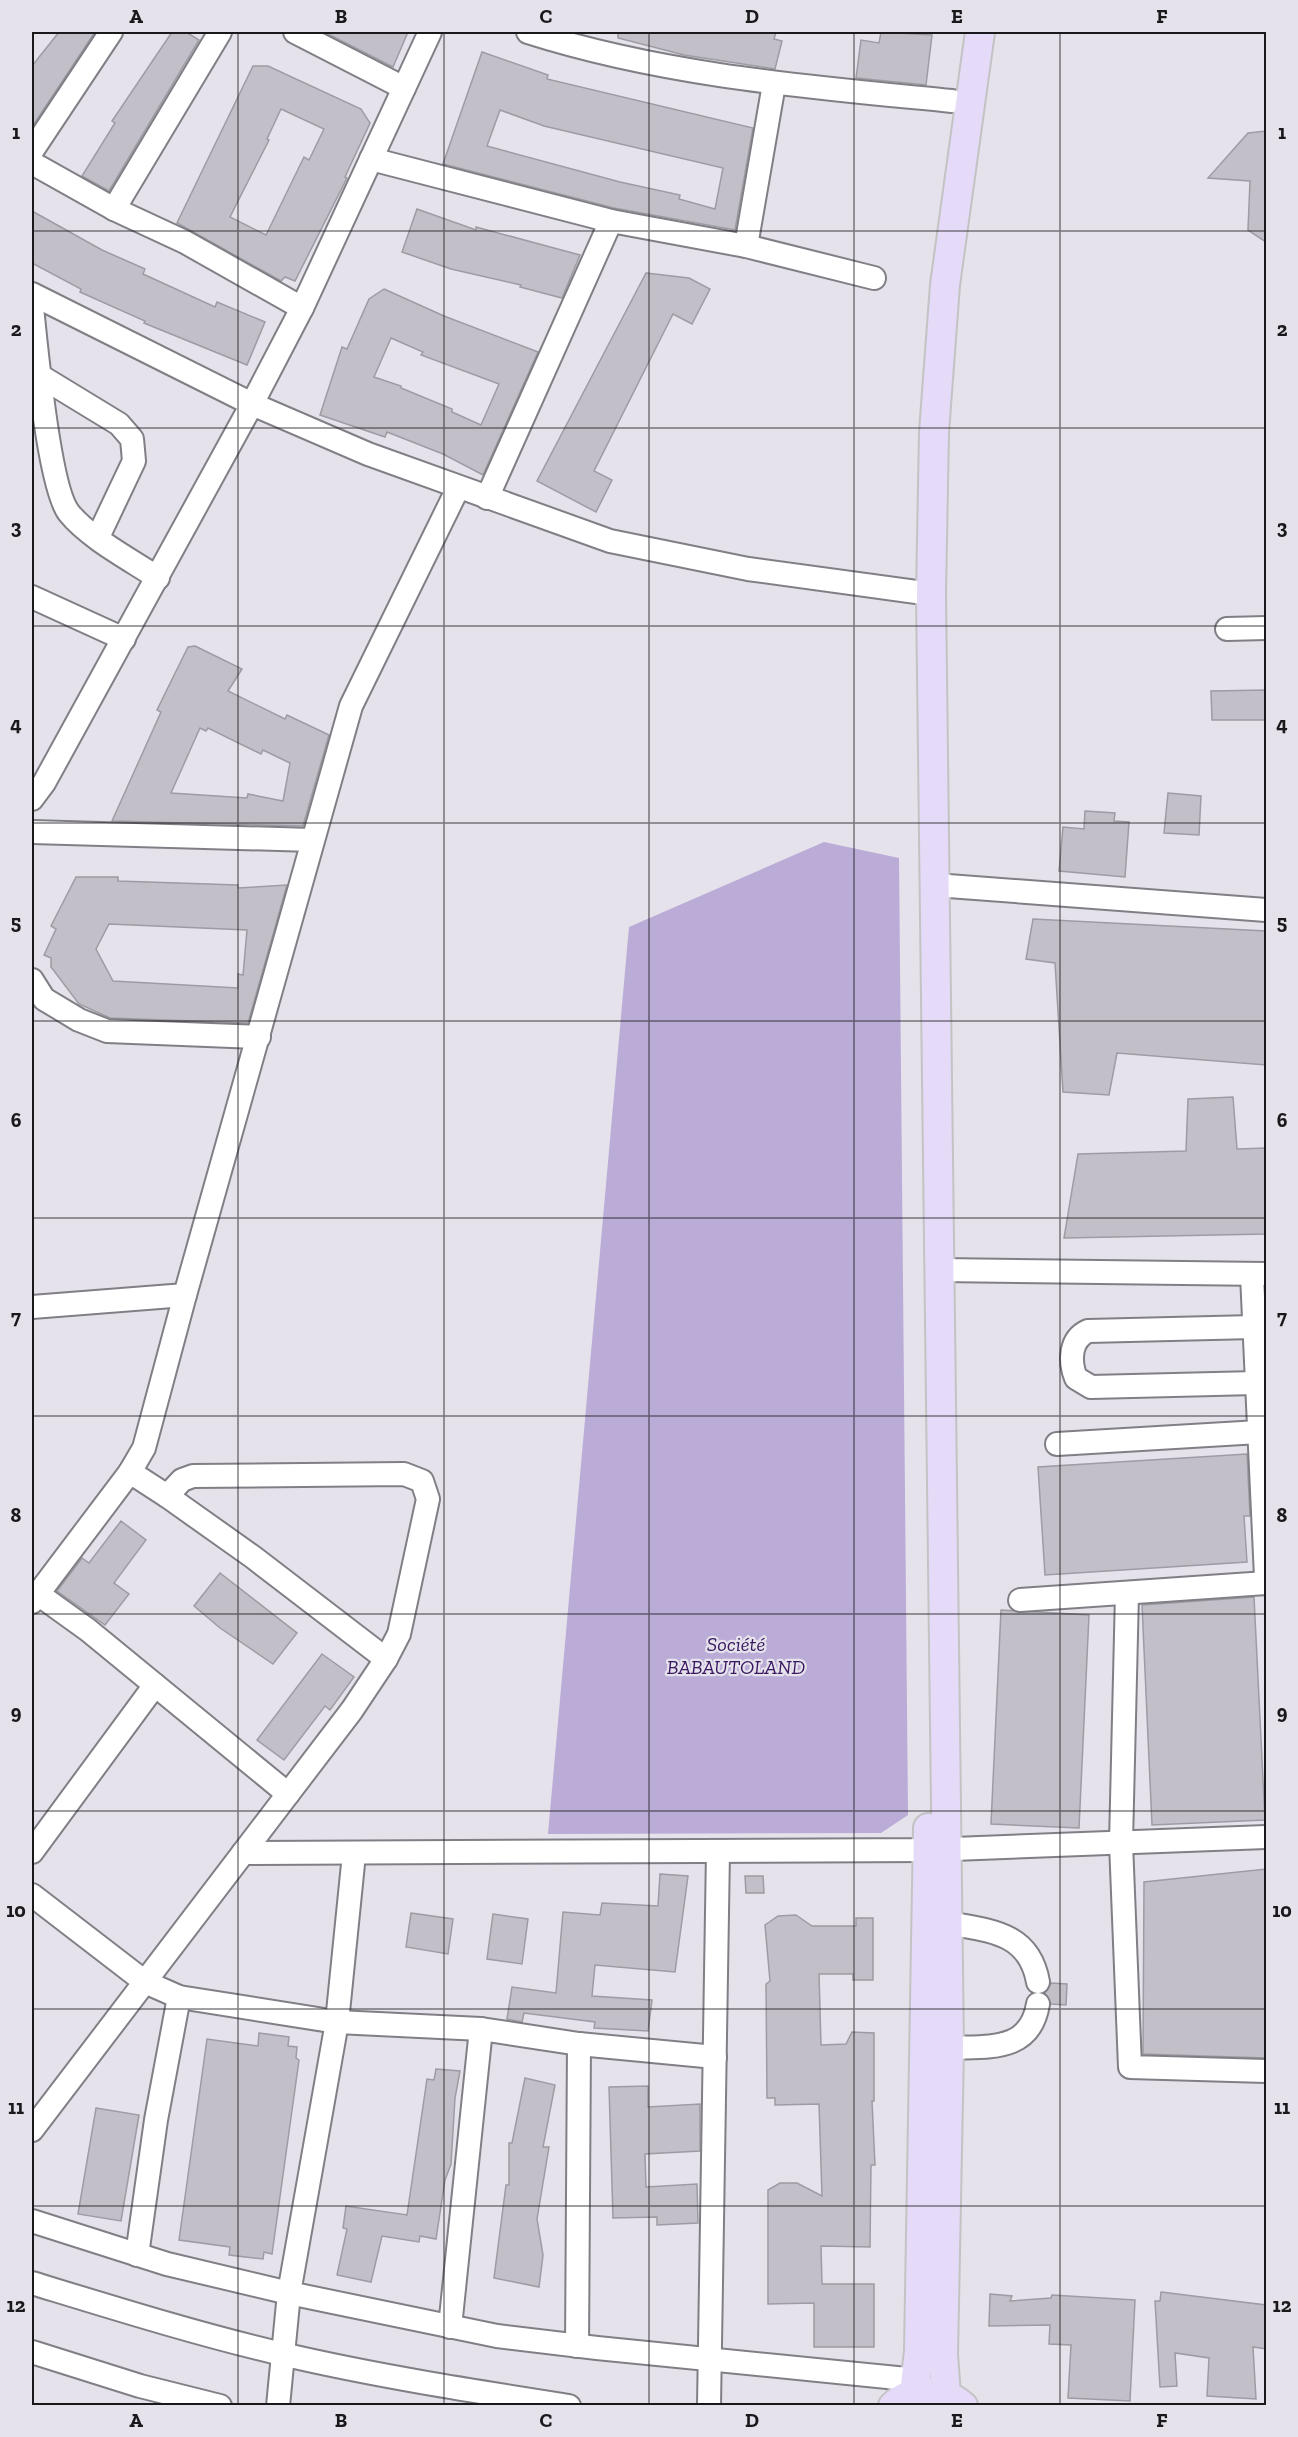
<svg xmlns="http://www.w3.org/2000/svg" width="1298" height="2437" font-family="'Zilla Slab',serif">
	<rect width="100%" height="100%" fill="#e5e2eb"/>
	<polygon fill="#baabd7" points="824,842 899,858 908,1815 881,1833 548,1834 629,927"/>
	<g fill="#c2bfc8" stroke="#9d9ba3" stroke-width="1.5" fill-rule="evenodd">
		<polygon points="59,32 95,32 32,127 32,66"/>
		<polygon points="172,32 186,32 199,40 109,191 82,176 115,123 112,121"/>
		<polygon points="324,32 408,32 393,67"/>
		<polygon points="618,32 776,32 774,39 782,41 775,69 684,55 618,38"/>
		<polygon points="881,32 932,35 926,85 856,78 861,40 879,43"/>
		<path d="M482,52L548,75L547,79L753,128L735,230L614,208L443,164ZM500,110L544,126L723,168L715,209L679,199L680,195L620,182L487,146Z"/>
		<path d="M253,66H268L361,109L370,123L345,177L347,178L295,281L285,277L281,281L177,223ZM281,109L324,129L309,160L304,157L266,235L230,217L269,140L267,139Z"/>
		<polygon points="1266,131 1266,242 1248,230 1250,181 1208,178 1248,133"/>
		<polygon points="417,209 476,230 476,227 580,255 562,298 520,287 521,285 451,269 402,252"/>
		<polygon points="32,211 102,250 145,269 143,274 215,307 217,302 265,322 247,365 144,323 145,321 80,292 81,289 32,263"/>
		<polygon points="646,273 689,278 710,289 692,324 673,314 594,471 612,480 596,512 537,481"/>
		<path d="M384,289L444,316L538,352L483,475L443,454L387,432L385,437L320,415L342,347L347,349L369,299ZM391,338L423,352L421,355L499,384L481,425L452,412V409L401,388V386L374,377Z"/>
		<path d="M195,646L242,669L228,691L285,719L287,715L329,735L303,826L112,821L161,712L157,710L188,647ZM200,728L206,731L208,728L261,754L263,750L290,763L283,801L248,794L247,798L171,793Z"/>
		<polygon points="1266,690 1266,720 1212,720 1211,691"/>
		<polygon points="1168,793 1201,796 1199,835 1164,833"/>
		<polygon points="1085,811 1115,813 1114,821 1129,822 1125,877 1059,871 1063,827 1084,829"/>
		<path d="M76,877H118V881L238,885V888L287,885L248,1023L110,1018L79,1004L51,967V958L44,955L56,929L51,926ZM109,924L247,930L243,975L238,974V988L113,981L96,949Z"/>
		<polygon points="1033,919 1266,931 1266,1065 1117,1053 1109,1095 1063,1092 1055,963 1026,959"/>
		<polygon points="1233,1097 1237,1149 1266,1148 1266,1234 1064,1238 1078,1154 1186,1151 1188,1099"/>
		<polygon points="1247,1454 1250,1516 1244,1516 1247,1562 1045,1575 1038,1467"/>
		<polygon points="121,1521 146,1540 114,1583 129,1594 105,1625 57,1591 82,1558 89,1563"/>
		<polygon points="220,1573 297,1633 273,1664 220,1628 194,1606"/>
		<polygon points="1254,1597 1265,1820 1152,1825 1142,1605"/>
		<polygon points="1001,1610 1089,1615 1079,1828 991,1824"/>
		<polygon points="322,1654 354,1677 330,1710 325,1706 284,1760 257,1740"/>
		<polygon points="1266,1869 1266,2058 1143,2054 1144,1882"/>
		<polygon points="660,1874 688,1876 675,1972 595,1965 592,1996 652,2000 648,2031 594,2028 595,2022 524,2013 522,2022 507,2019 512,1987 556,1993 563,1912 600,1915 602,1903 658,1906"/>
		<polygon points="745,1876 763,1876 764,1893 746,1893"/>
		<polygon points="411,1913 453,1919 448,1954 406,1947"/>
		<polygon points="493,1914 528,1919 522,1964 487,1959"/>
		<polygon points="796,1915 812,1926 856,1926 856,1918 873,1918 873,1980 853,1980 853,1974 819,1974 821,2045 846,2044 852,2032 874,2033 874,2101 872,2101 875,2165 871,2165 870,2247 821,2246 822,2284 874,2284 874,2347 814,2347 814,2303 768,2304 768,2190 780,2183 797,2183 822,2196 819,2104 775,2105 775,2098 767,2098 766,1984 770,1981 765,1925 778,1916"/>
		<polygon points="1051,1983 1067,1984 1066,2005 1051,2004 1045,1993"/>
		<polygon points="259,2033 289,2037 288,2046 297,2047 296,2058 299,2060 272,2254 264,2252 263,2259 229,2255 230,2247 179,2240 207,2039 258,2046"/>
		<polygon points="436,2069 460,2071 455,2098 451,2164 445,2180 436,2239 420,2236 419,2242 382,2236 371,2282 337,2275 347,2229 343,2228 346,2206 407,2215 427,2079 434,2080"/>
		<polygon points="525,2078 555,2085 543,2147 549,2147 537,2219 543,2255 539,2287 494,2278 506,2185 509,2185 509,2143 512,2143"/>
		<polygon points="648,2086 648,2107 700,2104 700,2151 645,2154 646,2187 697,2184 698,2223 657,2225 657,2217 613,2218 609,2087"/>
		<polygon points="96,2108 139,2115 121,2221 78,2214"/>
		<polygon points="1161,2292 1266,2305 1266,2349 1253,2347 1256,2399 1207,2396 1209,2358 1175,2353 1177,2386 1160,2387 1155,2301 1160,2301"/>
		<polygon points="990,2294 1012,2296 1010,2301 1051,2298 1052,2295 1135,2300 1130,2401 1068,2398 1071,2345 1049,2344 1050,2325 989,2326"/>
	</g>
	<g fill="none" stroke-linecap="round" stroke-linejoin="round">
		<defs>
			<g id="minor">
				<polyline points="295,32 404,88"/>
				<path d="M528,32C666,76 810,87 952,101"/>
				<polyline points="32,151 111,32"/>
				<polyline points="371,159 611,221 746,246 874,278"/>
				<polyline points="32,163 114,209 185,242 302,308"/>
				<polyline points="114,209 220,32"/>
				<polyline points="746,246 774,84"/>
				<polyline points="32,294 252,404 368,454 610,541 748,569 931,594"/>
				<path d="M32,307C36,346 49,488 69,513C89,538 131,560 158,578"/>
				<polyline points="32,371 119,424 132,439 134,461 98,537"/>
				<polyline points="487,498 611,221"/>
				<polyline points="32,597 124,639"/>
				<polyline points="1227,629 1266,628"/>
				<polyline points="32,799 44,783 252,404 302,308 430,32"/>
				<polyline points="32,832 312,840"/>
				<polyline points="935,885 1266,910"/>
				<polyline points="32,980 44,999 79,1020 107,1031 259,1037"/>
				<polyline points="940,1270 1266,1274"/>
				<polyline points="1252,1275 1266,1577"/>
				<polyline points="32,1307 185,1295 351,706 458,488"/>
				<path d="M1254,1327L1088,1331C1070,1339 1069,1361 1076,1378L1091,1387L1256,1383"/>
				<polyline points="1057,1444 1259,1432"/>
				<polyline points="167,1496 253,1557 386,1659"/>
				<polyline points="1127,1593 1121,1843 1130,2067 1266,2071"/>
				<polyline points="38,1594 88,1630 288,1794"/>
				<polyline points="1020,1600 1266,1583"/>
				<polyline points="32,1602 130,1472 144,1448 185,1295"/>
				<polyline points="32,1852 155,1685"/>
				<polyline points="243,1853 928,1850 1266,1837"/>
				<polyline points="32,1895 145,1982 179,1997 337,2022 481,2029 579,2044 715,2057"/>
				<path d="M948,1923C990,1931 1029,1932 1038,1982"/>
				<path d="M949,2048C988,2046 1030,2053 1038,2004"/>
				<polyline points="32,2130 352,1710 386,1659 399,1634 428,1499 422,1481 404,1474 193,1476 182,1480 167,1496 130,1472"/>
				<polyline points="32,2221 167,2264 289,2293 497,2336 597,2348 917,2380"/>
				<polyline points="137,2255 156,2120 179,1997"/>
				<path d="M32,2283C114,2308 197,2334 282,2354C376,2376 473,2391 569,2406"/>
				<polyline points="450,2327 481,2029"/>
				<polyline points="577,2346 579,2044"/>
				<polyline points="32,2352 140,2386 220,2406"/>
				<polyline points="278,2406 289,2293 337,2022 354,1854"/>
				<polyline points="709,2406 718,1851"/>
			</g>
			<g id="major">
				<polyline points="914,2394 919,2351 928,1828"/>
				<polyline points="946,2395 943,2355 949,2048 931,594 934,432 945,285 980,32"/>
				<path d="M893,2406C913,2387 943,2388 963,2406"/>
			</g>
		</defs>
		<use href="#minor" stroke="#817f86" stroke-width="26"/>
		<use href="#major" stroke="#c3c3c4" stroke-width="32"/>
		<use href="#minor" stroke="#fff" stroke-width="22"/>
		<use href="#major" stroke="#e5dbf8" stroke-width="28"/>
	</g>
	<path fill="none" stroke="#19181b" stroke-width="1.5" stroke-opacity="0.55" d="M238,32V2406M444,32V2406M649,32V2406M854,32V2406M1060,32V2406M32,231H1266M32,428H1266M32,626H1266M32,823H1266M32,1021H1266M32,1218H1266M32,1416H1266M32,1614H1266M32,1811H1266M32,2009H1266M32,2206H1266"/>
	<g text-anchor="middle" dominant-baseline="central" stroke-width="4.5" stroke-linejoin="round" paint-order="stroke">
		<g font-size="20" font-style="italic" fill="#391761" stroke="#e5e2eb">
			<text x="736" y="1644">Société<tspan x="736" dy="23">BABAUTOLAND</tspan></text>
		</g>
	</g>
	<rect width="1298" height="2437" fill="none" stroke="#e5e2eb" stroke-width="66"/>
	<rect x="33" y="33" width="1232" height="2371" fill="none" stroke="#19181b" stroke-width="2"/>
	<g font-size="20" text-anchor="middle" font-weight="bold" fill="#19181b">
		<text x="136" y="23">A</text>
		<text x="341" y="23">B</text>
		<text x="546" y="23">C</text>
		<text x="752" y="23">D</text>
		<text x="957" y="23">E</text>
		<text x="1162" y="23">F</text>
		<text x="16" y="139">1</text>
		<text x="1282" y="139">1</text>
		<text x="16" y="336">2</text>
		<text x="1282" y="336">2</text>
		<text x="16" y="534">3</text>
		<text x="1282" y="534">3</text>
		<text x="16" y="731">4</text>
		<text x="1282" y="731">4</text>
		<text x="16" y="929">5</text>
		<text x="1282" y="929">5</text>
		<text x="16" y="1127">6</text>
		<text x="1282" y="1127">6</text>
		<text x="16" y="1324">7</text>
		<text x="1282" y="1324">7</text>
		<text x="16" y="1522">8</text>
		<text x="1282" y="1522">8</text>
		<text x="16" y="1719">9</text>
		<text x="1282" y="1719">9</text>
		<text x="16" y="1917">10</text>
		<text x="1282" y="1917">10</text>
		<text x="16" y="2114">11</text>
		<text x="1282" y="2114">11</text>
		<text x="16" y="2312">12</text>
		<text x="1282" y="2312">12</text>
		<text x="136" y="2427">A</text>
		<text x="341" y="2427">B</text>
		<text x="546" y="2427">C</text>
		<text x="752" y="2427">D</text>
		<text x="957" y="2427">E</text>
		<text x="1162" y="2427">F</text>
	</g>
</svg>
